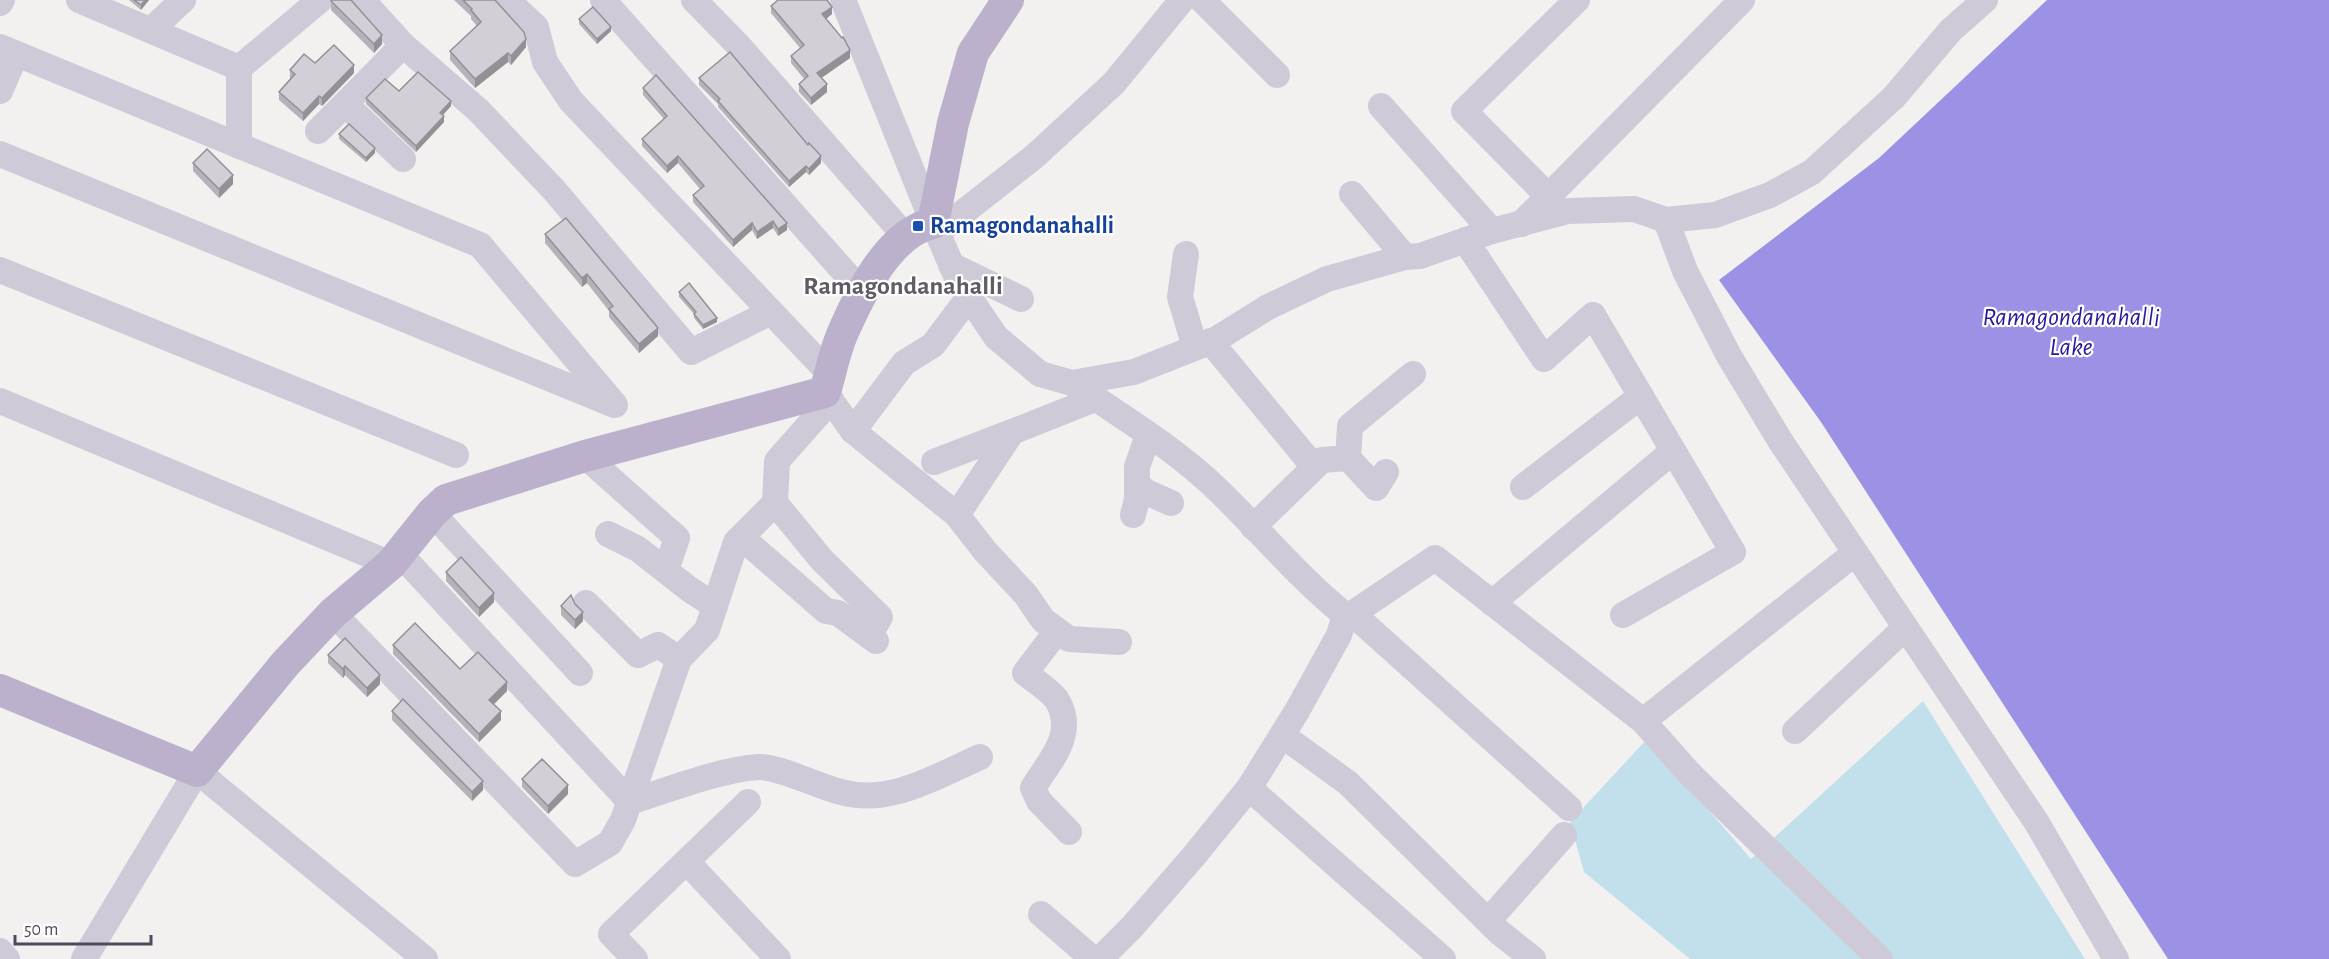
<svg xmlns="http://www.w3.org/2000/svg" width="2329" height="959" font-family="'Alegreya Sans',sans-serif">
	<rect width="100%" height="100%" fill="#f2f1f0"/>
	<polygon fill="#c2e0ec" points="1923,701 2085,959 1690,959 1584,872 1570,822 1647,739 1751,859"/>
	<polygon fill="#9b92e5" points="2047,0 2329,0 2329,959 2168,959 1821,422 1719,280 1879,158"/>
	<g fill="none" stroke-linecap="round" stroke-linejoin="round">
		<g stroke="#cfcad8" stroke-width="26">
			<polyline points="79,0 239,68 239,146"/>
			<polyline points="362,0 403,45 478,110 554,190 691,352 771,312"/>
			<polyline points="507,0 536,27 545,62 571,101 830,374"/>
			<polyline points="603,0 863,293"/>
			<polyline points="694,0 738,45 906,237"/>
			<polyline points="843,0 933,223 959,282 996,337 1040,374 1072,383 1134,372 1215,340 1268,307 1327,279 1405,257 1420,256 1492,231 1568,211 1634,209 1666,220 1715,215 1770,195 1812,172 1894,97 1951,30 1985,0"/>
			<polyline points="1202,0 1277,75"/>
			<polyline points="0,3 2,0"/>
			<polyline points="151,30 183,0"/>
			<polyline points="403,45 345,104 403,159"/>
			<polyline points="0,47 480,245 615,405"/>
			<polyline points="239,68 320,0"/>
			<polyline points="0,91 16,54"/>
			<polyline points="1381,106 1492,231"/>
			<polyline points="318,131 345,104"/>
			<polyline points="0,154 612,404"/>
			<polyline points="1352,194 1405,257"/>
			<polyline points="1548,196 1464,111 1577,0"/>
			<polyline points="1666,220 1685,271 1729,356 1781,442 2037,823 2116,959"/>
			<polyline points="1521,224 1742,0"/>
			<polyline points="937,233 1035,156 1114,83 1182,0"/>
			<polyline points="1465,240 1544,359 1593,315 1733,552 1623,615"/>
			<polyline points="1186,254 1180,297 1195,347"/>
			<polyline points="951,265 1021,299"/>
			<polyline points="0,270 456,455"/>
			<polyline points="1210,341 1314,467"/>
			<path d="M1072,383C1123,417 1177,450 1220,492C1262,533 1299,578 1345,615L1339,635L1297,711L1249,788L1193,857L1132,927L1100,959"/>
			<polyline points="825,392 853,431 904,363 933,345 969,297"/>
			<polyline points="0,401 391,564"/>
			<polyline points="853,431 957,515 1012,432 1095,399"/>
			<polyline points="585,456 677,538 666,570"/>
			<polyline points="1348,458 1376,488 1386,472"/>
			<polyline points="934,462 1012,432"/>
			<polyline points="1137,484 1146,492 1171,503"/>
			<polyline points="1523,487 1641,396"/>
			<polyline points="775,503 822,560 880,617 869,636"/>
			<polyline points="432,513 580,673"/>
			<polyline points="957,515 985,551 1026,595 1043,620 1069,639 1119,642"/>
			<polyline points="1133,515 1137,499 1137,467 1148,435"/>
			<polyline points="1253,527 1322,460 1348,458 1350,426 1413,374"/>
			<polyline points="608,534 638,549 689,589 715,606"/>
			<polyline points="741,537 826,611 838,613 876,641"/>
			<polyline points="400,554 630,802"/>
			<polyline points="586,603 638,655 658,645 679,659"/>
			<polyline points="1492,603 1673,451"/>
			<polyline points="333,613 575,864 610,843 623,820 679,659 707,630 736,542 775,503 777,461 831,400"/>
			<polyline points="1353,614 1569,808"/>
			<polyline points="1343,620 1435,558 1643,721 1855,553"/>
			<path d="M1057,631L1025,673C1035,681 1050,690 1057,700C1077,734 1050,760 1033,788L1039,801L1069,832"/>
			<polyline points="1643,721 1689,773 1880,959"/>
			<polyline points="1795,731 1905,628"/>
			<polyline points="1282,735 1348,783 1499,932 1533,959"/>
			<polyline points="1249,788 1443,959"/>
			<path d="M630,802C668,790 718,770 758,767C779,766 819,787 841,792C889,806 937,776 980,757"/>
			<polyline points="687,862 778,959"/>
			<polyline points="1041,914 1093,959"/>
			<polyline points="1488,921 1564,835"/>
			<polyline points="0,951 7,959"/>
			<polyline points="84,959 197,771 425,959"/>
			<polyline points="635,959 611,934 748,802"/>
		</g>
		<path stroke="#bcb1cc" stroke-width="32" d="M0,690L197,771L285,664L333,613L391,564L432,513L446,500L585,456L825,392C831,372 835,349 844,330C861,292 889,233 933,223L953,123L973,53L1008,0"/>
	</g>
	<g fill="#b6b2b9">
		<polygon points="129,0 149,0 141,10"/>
		<polygon points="454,0 495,0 526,47 511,65 508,62 475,88 450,60 450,51 477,26 471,19 471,16"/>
		<polygon points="331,1 382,44 374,53 331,10"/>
		<polygon points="771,6 832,14 826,19 850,58 821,78 827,92 811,105 799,92 799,84 805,80 791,63 791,56 800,48 771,13"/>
		<polygon points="579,19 611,31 597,44 579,24"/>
		<polygon points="315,63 354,73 322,106 319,104 303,121 279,100 279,92 291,78 290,78 290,70"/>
		<polygon points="699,78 821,163 809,175 806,172 789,187 718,107 718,104 699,85"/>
		<polygon points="643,88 787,230 778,236 773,228 757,239 752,230 733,247 693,202 693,195 700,189 678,163 667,173 642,146 642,139 664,119 643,95"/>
		<polygon points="399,91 451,106 443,115 444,122 416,152 366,104 366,98"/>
		<polygon points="339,134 375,153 366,162 339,139"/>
		<polygon points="193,163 233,184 219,198 193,171"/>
		<polygon points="545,234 658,336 639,353 609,317 609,311 587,283 582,287 545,243"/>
		<polygon points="679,292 717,322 703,329 694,318 694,314 679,297"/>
		<polygon points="446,572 494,602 479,617 446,581"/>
		<polygon points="561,606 583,621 575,629 561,615"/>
		<polygon points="393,645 460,669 507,691 494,704 501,720 479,742 393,654"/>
		<polygon points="328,655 380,684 367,697 345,675 343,678 328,663"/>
		<polygon points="392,711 483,790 472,801 392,720"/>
		<polygon points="522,779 568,794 548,814 522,787"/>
	</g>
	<g fill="#949196">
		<polygon points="145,0 149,0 141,10 141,5"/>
		<polygon points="832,7 832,14 822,22 822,14"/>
		<polygon points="611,27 611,31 597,44 597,39"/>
		<polygon points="382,35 382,44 374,53 374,44"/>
		<polygon points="526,39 526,47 511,65 511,56"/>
		<polygon points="850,50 850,58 817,81 817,73"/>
		<polygon points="508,53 508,62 475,88 475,79"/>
		<polygon points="354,65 354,73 322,106 322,98"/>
		<polygon points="827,84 827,92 811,105 811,98"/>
		<polygon points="319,96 319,104 303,121 303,113"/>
		<polygon points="451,101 451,106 440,118 440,113"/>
		<polygon points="444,116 444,122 416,152 416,146"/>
		<polygon points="375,148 375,153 366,162 366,158"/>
		<polygon points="678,156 678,163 667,173 667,166"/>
		<polygon points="821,156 821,163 809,175 809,169"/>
		<polygon points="806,166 806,172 789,187 789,181"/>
		<polygon points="233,175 233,184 219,198 219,189"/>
		<polygon points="773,221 773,228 757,239 757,232"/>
		<polygon points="752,223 752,230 733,247 733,240"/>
		<polygon points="787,223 787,230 778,236 778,229"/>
		<polygon points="587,274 587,283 582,287 582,278"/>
		<polygon points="717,318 717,322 703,329 703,325"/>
		<polygon points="658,328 658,336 639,353 639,344"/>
		<polygon points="494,593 494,602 479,617 479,608"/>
		<polygon points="583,612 583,621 575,629 575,620"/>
		<polygon points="345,666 345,675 343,678 343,669"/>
		<polygon points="380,675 380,684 367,697 367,688"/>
		<polygon points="507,682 507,691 489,709 489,700"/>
		<polygon points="501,711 501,720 479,742 479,734"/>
		<polygon points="483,781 483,790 472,801 472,792"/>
		<polygon points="568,785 568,794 548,814 548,806"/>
	</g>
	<g fill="#d4cfd7" stroke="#949196" stroke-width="1.5">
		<polygon points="134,0 145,0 141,5"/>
		<polygon points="331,0 351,0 382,35 374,44 331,1"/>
		<polygon points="463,0 495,0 524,32 526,39 511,56 508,53 475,79 450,51 481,22 471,10 472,9"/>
		<polygon points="778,0 827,0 832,7 822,14 842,38 843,37 850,50 817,73 827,84 811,98 799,84 808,76 791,56 804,45 771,6"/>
		<polygon points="593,7 611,27 597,39 579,19"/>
		<polygon points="334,45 354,65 322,98 319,96 303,113 279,92 295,74 290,70 304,54 315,63"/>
		<polygon points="730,52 808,145 809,143 821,156 809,169 806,166 789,181 718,101 720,99 699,78"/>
		<polygon points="418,72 451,101 440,113 444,116 416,146 366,98 385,79 399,91"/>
		<polygon points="656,75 787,223 778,229 773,221 757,232 752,223 733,240 693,195 704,186 678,156 667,166 642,139 667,116 643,88"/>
		<polygon points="349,124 375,148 366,158 339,134"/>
		<polygon points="207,149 233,175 219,189 193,163"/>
		<polygon points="566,218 658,328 639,344 609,309 613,306 587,274 582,278 545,234"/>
		<polygon points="689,283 717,318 703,325 694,314 696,312 679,292"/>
		<polygon points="461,557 494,593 479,608 446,572"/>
		<polygon points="571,595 575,604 583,612 575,620 561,606"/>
		<polygon points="415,623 460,669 478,652 507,682 489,700 501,711 479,734 393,645"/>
		<polygon points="345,638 380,675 367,688 345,666 343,669 328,655"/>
		<polygon points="403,699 483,781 472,792 392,711"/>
		<polygon points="542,759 568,785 548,806 522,779"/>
	</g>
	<rect fill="#1a4fb4" stroke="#fff" stroke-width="2" x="912" y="220" width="12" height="12" rx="3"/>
	<g text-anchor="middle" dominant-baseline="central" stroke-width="4.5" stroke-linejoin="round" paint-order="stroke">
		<g font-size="24" font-weight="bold" fill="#164399" stroke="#fff" text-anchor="start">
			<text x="930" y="226">Ramagondanahalli</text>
		</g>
		<g font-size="26" font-weight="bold" fill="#605c64" stroke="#fff">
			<text x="903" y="286">Ramagondanahalli</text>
		</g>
		<g font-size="26" font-style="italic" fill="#26189f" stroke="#fff">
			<text x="2071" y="317">Ramagondanahalli<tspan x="2071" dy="30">Lake</tspan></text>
		</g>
	</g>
	<path d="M15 935v9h136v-9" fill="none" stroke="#50495b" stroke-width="3"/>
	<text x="24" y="935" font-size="18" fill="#50495b" stroke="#ffffff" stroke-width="4.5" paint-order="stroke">50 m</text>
</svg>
